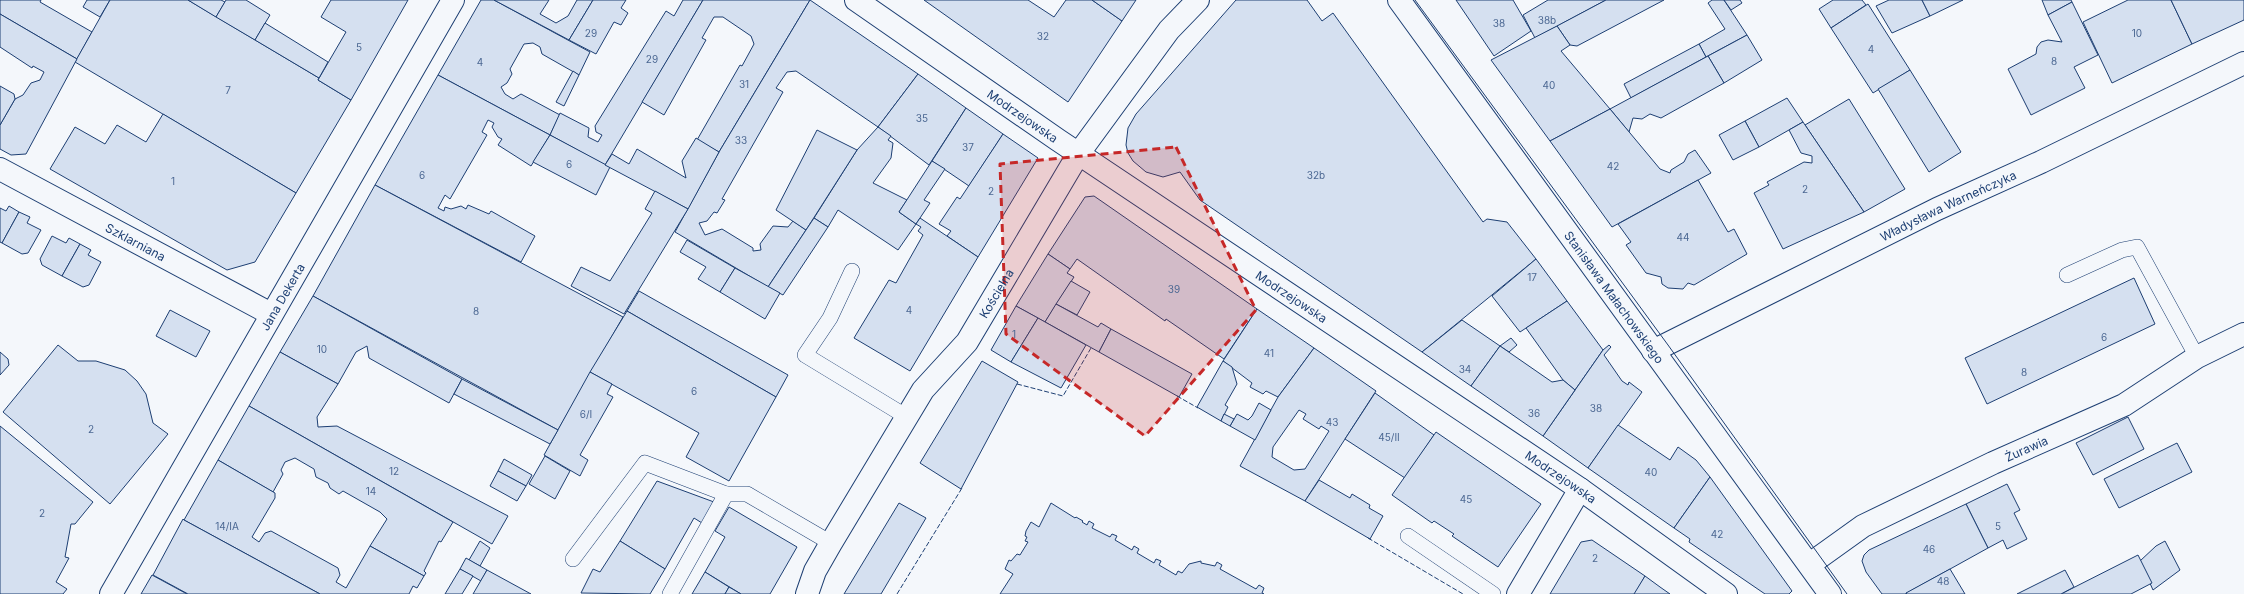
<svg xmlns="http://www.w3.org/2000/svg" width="2244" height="594" font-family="Inter,sans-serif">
	<rect width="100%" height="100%" fill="#f4f7fb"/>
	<g fill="#d5e0f0" stroke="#1d3f73" fill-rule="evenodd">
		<polygon points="0,0 41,0 40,2 92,32 77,59 0,14"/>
		<polygon points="87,0 110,0 100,17 83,7"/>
		<polygon points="110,0 188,0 319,78 318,80 351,100 296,193 75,62"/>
		<polygon points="188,0 221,0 225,2 216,17"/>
		<polygon points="226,0 246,0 270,15 255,40 216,17"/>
		<polygon points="331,0 408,0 351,100 318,80 346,32 321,17"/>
		<polygon points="481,0 494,0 590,52 579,75 542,54 540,47 533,43 524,44 510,69 512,74 507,83 501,87 505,94 513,99 521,94 560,115 550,135 438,75"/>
		<polygon points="494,0 549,0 540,14 556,23 568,16 577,0 593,0 569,40"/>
		<polygon points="593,0 626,0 621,8 628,13 621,25 614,22 596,54 569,40"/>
		<polygon points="683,0 703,0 605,165 550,135 560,113 589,128 588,137 598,142 602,135 596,132 595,126 666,11 674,16"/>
		<polygon points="703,0 810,0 719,152 697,140 740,65 742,66 754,44 751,36 723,17 714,17 702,38 706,40 664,115 642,102"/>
		<polygon points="810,0 918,74 878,127 796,71 787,72 776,88 783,92 722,199 725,200 717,213 714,212 707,221 699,223 705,235 722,229 753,248 753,251 761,250 760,244 773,226 788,227 793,221 806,230 768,287 675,232 719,152"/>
		<polygon points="924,0 1028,0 1054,17 1066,0 1092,0 1122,21 1068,102"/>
		<polygon points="1092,0 1136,0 1122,21"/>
		<polygon points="1236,0 1307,0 1322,21 1333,13 1483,222 1487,219 1507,222 1536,259 1422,352 1200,200 1180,172 1163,177 1146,172 1133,161 1128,153 1126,145 1128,128 1136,114"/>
		<polygon points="1456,0 1513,0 1531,31 1494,56"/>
		<polygon points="1548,0 1606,0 1535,38 1523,15"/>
		<polygon points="1606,0 1664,0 1577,46 1570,45 1557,26"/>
		<polygon points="1712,0 1724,0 1747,35 1706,57 1699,44 1725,29 1708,3"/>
		<polygon points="1724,0 1740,0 1742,3 1731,10"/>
		<polygon points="1833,0 1862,0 1866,5 1831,28 1819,9"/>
		<polygon points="1889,0 1922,0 1930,16 1892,33 1876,6"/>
		<polygon points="1922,0 1963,0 1930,16"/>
		<polygon points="2042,0 2071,0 2072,2 2048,15"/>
		<polygon points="2128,0 2171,0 2192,44 2112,83 2083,22"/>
		<polygon points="2171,0 2244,0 2244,20 2192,44"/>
		<polygon points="2072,2 2098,55 2074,67 2085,88 2031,115 2008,69 2036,54 2037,47 2041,42 2048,40 2062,42 2048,15"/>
		<polygon points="1868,4 1910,70 1873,93 1831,28"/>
		<polygon points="0,14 77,59 26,154 11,155 0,149 0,125 15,99 23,95 31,83 40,80 44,72 33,66 32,68 0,47"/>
		<polygon points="265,23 328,62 319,78 255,40"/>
		<polygon points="1557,26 1570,45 1561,51 1610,109 1550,141 1491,60"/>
		<polygon points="1747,35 1762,60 1724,83 1708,56"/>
		<polygon points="1699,44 1706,57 1631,98 1624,84"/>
		<polygon points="1708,56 1724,83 1661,118 1650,114 1642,119 1633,118 1629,132 1610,109"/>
		<polygon points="1910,70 1961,152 1929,172 1878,89"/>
		<polygon points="573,71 579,75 564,106 556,102"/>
		<polygon points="918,74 966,108 929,165 878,127"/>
		<polygon points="438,75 550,135 531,166 498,145 502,139 498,137 492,127 494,123 488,120 482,132 487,135 450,199 445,195 438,208 444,211 445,207 451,209 461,206 466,209 468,205 489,214 491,211 535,236 521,262 375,185"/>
		<polygon points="0,86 14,94 15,99 0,125"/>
		<polygon points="1787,98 1803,122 1759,147 1745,121"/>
		<polygon points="1849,99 1905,189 1864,212 1805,125"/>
		<polygon points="966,108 1003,134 969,186 932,161"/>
		<polygon points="1610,109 1660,169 1670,173 1671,170 1684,162 1688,154 1695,150 1711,173 1612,227 1550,141"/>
		<polygon points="163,114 296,193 255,262 227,270 50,169 75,127 105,144 117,125 146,142"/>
		<polygon points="1745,121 1759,147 1733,160 1719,135"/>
		<polygon points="1803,122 1864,212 1783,249 1754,193 1769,185 1767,182 1804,162 1812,163 1812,156 1801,153 1789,130"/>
		<polygon points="878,127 891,136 888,140 893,143 891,158 873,183 907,200 899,212 916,224 898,250 838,210 828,227 814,218 857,150"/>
		<polygon points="817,130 857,150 806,230 776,210"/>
		<polygon points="1003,134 1038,158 978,257 947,236 951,231 939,224 957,197 960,199"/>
		<polygon points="550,135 610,167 596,195 533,162"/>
		<polygon points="696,138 719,152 688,209 605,165 612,154 629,164 637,149 686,178 682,161"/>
		<polygon points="932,161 945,169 924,200 930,203 916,224 899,212"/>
		<polygon points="1698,180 1728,232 1734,229 1747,254 1694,285 1688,283 1683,289 1668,288 1662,284 1661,277 1646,273 1626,245 1631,242 1618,224"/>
		<polygon points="375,185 623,317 558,430 313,296"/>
		<polygon points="655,191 688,209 624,314 571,286 581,267 610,281 652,213 645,209"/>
		<polygon points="1094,196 1257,309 1224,359 1166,319 1165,321 1077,259 1070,269 1048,254 1085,197"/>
		<polygon points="9,206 19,212 2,243 0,242 0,208 6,211"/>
		<polygon points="19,212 30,217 27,223 41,230 28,253 22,254 2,243"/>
		<polygon points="814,218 828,227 783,295 768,287"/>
		<polygon points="920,218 978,257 910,371 854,338 889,280 896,283 923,235 918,231 921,227 916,224"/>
		<polygon points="52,236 66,243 69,238 80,244 62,276 42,265 40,259"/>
		<polygon points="687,240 735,268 720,292 698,279 706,267 680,252"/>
		<polygon points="80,244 91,250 88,255 101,262 89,285 83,287 62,276"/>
		<polygon points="1048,254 1070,269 1067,273 1074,277 1045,322 1016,306"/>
		<polygon points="1536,259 1567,301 1520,332 1492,296"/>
		<polygon points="735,268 780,293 765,319 720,292"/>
		<polygon points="2134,278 2155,324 1987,404 1965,358"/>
		<polygon points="1071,281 1090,292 1077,315 1056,304"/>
		<polygon points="639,291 788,375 776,397 627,311"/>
		<polygon points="313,296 462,379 449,403 369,358 367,346 356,352 338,384 280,352"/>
		<polygon points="1567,301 1603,350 1575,390 1563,380 1526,328"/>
		<polygon points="1056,304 1098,327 1101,323 1111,329 1099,352 1045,322"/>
		<polygon points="1016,306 1038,318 1011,362 991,350"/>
		<polygon points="1257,309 1314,348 1278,397 1266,391 1263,394 1250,387 1252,383 1223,361"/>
		<polygon points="170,310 210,331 196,357 156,336"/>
		<polygon points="627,311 776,397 729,481 686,457 699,433 590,372"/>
		<polygon points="1038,318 1086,345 1061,388 1011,362"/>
		<polygon points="1462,320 1500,346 1471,386 1422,352"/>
		<polygon points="1111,329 1192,374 1179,397 1099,352"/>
		<polygon points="1511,338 1517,345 1509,352 1500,346"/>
		<polygon points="58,345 78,361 96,361 125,370 137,381 146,394 153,423 168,434 110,504 3,412"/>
		<polygon points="1609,345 1611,347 1604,355 1622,381 1628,385 1629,382 1642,392 1588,468 1543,436 1603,350"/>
		<polygon points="1500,346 1552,382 1563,380 1575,390 1543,436 1471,386"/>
		<path d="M1314,348L1376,391L1305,501L1240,466L1278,397ZM1299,410L1306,414L1303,419L1319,429L1321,426L1329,431L1305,469L1294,470L1272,457L1273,447Z"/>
		<polygon points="0,352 8,359 9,365 0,375"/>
		<polygon points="280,352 338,384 317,417 318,427 337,426 508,516 492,544 249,406"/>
		<polygon points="982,361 1018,382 961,489 920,463"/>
		<polygon points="1223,361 1232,367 1237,384 1225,405 1228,407 1221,421 1197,407"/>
		<polygon points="590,372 612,384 607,394 613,397 580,455 588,460 580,476 544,455"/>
		<polygon points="462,379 558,430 550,444 454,394"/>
		<polygon points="1375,393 1434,435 1405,478 1345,439"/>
		<polygon points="1259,403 1271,410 1255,440 1230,426 1237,414 1248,420 1252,416"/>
		<polygon points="249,406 453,522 441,542 439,541 424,571 426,573 424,576 370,546 387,519 380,512 343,491 339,494 330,488 328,483 316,477 314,469 295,458 285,462 281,470 283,474 273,492 218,460"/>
		<polygon points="1224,414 1234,419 1230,426 1221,421"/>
		<polygon points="2128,417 2144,449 2093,475 2076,443"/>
		<polygon points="1618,425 1670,460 1678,447 1696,460 1710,477 1674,528 1588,468"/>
		<polygon points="0,426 93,502 75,524 71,524 65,557 69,558 56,582 67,589 63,594 0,594"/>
		<polygon points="1436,432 1541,504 1498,567 1452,536 1454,534 1434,521 1432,523 1392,495"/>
		<polygon points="2177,443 2192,472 2119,508 2104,479"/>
		<polygon points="545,456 570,471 555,499 529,484"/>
		<polygon points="504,459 532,475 526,486 498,471"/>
		<polygon points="218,460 275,493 275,498 252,537 259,542 265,533 271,531 338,568 340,575 336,582 346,588 370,546 424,576 417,588 413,586 409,594 320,594 184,520"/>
		<polygon points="498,471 526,486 517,501 490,486"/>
		<polygon points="1710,477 1792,591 1789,594 1765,594 1689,542 1690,539 1674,528"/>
		<polygon points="1319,480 1350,498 1352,494 1370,505 1369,508 1383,516 1370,539 1305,501"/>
		<polygon points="657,481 714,502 702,523 694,518 665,569 620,541"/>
		<polygon points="2007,484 2020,510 2014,513 2027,539 2007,549 2003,540 1988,548 1966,504"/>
		<polygon points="899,503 926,518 881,594 844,594"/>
		<polygon points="1051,503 1075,518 1076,517 1083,521 1082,522 1087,525 1089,521 1094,524 1092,528 1110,537 1112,534 1117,536 1115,540 1132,550 1134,546 1139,549 1137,553 1154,563 1156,559 1161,561 1159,565 1176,575 1178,571 1182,573 1189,564 1201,561 1201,563 1215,566 1217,562 1222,565 1220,569 1256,589 1259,585 1264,588 1262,593 1264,594 1000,594 1013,574 1005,569 1009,560 1011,561 1017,554 1020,555 1028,542 1025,541 1027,537 1025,536 1026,531 1031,522 1039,527"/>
		<polygon points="1966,504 1988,548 1905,594 1882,594 1866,572 1862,561 1864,555 1869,550"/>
		<polygon points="729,507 797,547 770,594 741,594 705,572 725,537 715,531"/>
		<polygon points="183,519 184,520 320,594 188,594 153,575"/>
		<polygon points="1592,540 1645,576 1635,594 1550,594 1581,542"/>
		<polygon points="480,541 490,548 480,566 469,560"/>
		<polygon points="620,541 665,569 650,594 581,593 593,569 600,572"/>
		<polygon points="2165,541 2180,570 2153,590 2140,561 2156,546"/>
		<polygon points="2138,555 2152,583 2131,594 2061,594"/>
		<polygon points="466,558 487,570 481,581 460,569"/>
		<polygon points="460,569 473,576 462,594 445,594"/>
		<polygon points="1950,569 1965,594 1907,594 1906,593"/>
		<polygon points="487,570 531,594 473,594"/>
		<polygon points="2065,570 2074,587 2061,594 2017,594"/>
		<polygon points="705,572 729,587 725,594 692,594"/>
		<polygon points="152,575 187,594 141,594"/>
		<polygon points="1645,576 1660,587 1670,594 1634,594"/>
		<polygon points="729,587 741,594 725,594"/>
	</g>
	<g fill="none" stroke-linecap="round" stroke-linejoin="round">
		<defs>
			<g id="lane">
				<polyline points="852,271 830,318 805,355 907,417"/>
				<polyline points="2067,275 2122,250 2137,247 2197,357"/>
				<polyline points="1408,536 1493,594"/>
				<polyline points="573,559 645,463 726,494"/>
				<polyline points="670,594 726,494 747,494 831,543"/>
			</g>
			<g id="street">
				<path id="s1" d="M856,0L1058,140L1580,489L1726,594"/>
				<path id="s2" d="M0,169L271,314"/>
				<path id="s3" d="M1653,351L1937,209L2041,162L2244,63"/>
				<path id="s4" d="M1810,564L1863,526L1993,463L2124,405L2197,357L2244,334"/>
				<path id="s5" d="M111,594L453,0"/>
				<path id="s6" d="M807,594L815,571L831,543L923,390L967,342L1079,153L1169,30L1198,0"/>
				<polyline points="1518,594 1580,489"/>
			</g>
			<g id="secondary">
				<path id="s7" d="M1399,0L1830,594"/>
			</g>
		</defs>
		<use href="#lane" stroke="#1d3f73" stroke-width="16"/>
		<use href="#street" stroke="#1d3f73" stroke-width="24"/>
		<use href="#secondary" stroke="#1d3f73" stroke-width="24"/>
		<use href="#lane" stroke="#f4f7fb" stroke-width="15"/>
		<use href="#street" stroke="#f4f7fb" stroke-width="22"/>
		<use href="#secondary" stroke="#f4f7fb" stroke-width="22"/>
		<polyline stroke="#1d3f73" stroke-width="1" points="1415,0 1668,345 1847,594"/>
		<g stroke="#1d3f73" stroke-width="1" stroke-dasharray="5 2" stroke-linecap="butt">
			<polyline points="1017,384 1063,396 1091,348 1093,349"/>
			<polyline points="1177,396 1198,408"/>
			<polyline points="1368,538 1463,594"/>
			<polyline points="897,594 962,488"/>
		</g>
	</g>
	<path fill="#c62828" fill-opacity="0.2" stroke="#c62828" stroke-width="3" stroke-dasharray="8 5" stroke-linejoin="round" d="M1176,147L1256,310L1145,436L1006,334L1000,164Z"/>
	<g text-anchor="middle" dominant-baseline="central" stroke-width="3" stroke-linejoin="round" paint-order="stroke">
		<g font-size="10" fill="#4b6792">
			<text x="1547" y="20">38b</text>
			<text x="1499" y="23">38</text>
			<text x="591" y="33">29</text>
			<text x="2137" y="33">10</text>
			<text x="1043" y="36">32</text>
			<text x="359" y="47">5</text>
			<text x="1871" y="49">4</text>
			<text x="652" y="59">29</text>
			<text x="2054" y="61">8</text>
			<text x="480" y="62">4</text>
			<text x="744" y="84">31</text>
			<text x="1549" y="85">40</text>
			<text x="228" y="90">7</text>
			<text x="922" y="118">35</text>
			<text x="741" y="140">33</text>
			<text x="968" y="147">37</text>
			<text x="569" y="164">6</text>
			<text x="1613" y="166">42</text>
			<text x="422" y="175">6</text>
			<text x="1316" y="175">32b</text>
			<text x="173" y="181">1</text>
			<text x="1805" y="189">2</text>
			<text x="991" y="191">2</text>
			<text x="1683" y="237">44</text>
			<text x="1532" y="277">17</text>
			<text x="1174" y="289">39</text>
			<text x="909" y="310">4</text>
			<text x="476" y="311">8</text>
			<text x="1014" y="334">1</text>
			<text x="2104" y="337">6</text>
			<text x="322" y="349">10</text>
			<text x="1269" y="353">41</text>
			<text x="1465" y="369">34</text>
			<text x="2024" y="372">8</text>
			<text x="694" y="391">6</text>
			<text x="1596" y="408">38</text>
			<text x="1534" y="413">36</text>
			<text x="586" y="414">6/I</text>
			<text x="1332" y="422">43</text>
			<text x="91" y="429">2</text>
			<text x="1389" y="437">45/II</text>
			<text x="394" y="471">12</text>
			<text x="1651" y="472">40</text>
			<text x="371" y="491">14</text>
			<text x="1466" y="499">45</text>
			<text x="42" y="513">2</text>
			<text x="227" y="526">14/IA</text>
			<text x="1998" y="526">5</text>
			<text x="1717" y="534">42</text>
			<text x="1929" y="549">46</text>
			<text x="1595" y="558">2</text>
			<text x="1943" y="581">48</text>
		</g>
		<g font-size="12" fill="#1d3f73" stroke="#f4f7fb">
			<text stroke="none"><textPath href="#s1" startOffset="203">Modrzejowska</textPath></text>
			<text stroke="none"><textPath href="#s3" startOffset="329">Władysława Warneńczyka</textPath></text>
			<text stroke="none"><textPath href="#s2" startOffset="154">Szklarniana</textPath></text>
			<text stroke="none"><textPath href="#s6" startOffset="357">Kościelna</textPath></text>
			<text stroke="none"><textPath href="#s1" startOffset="527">Modrzejowska</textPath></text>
			<text stroke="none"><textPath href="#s5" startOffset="343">Jana Dekerta</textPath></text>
			<text stroke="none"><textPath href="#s7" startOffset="367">Stanisława Małachowskiego</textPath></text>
			<text stroke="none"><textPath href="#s4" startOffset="246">Żurawia</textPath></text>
			<text stroke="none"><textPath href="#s1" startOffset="851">Modrzejowska</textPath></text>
		</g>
	</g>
</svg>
